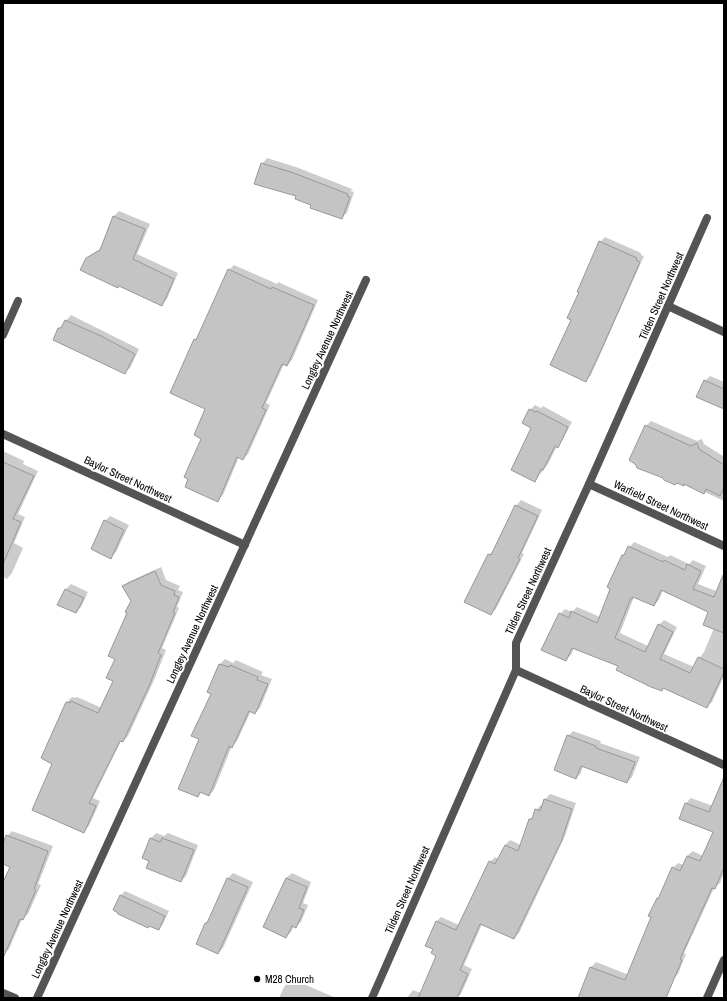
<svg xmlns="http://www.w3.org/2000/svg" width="727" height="1001" font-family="'Archivo Narrow',sans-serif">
	<rect width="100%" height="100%" fill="#fff"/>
	<g fill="#0003" fill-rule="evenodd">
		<polygon points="267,158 296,167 352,189 351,191 354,192 347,213 341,218 312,205 297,196 262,164"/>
		<polygon points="119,211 150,224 137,254 178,273 167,299 162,304 86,259 92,254 102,248 114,216"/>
		<polygon points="605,237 641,253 641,255 644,256 591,375 586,380 600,242"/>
		<polygon points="234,265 277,284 278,282 318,300 292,360 287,365 284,364 266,403 270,405 248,454 243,459 239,457 223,495 217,500 202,438 206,408 195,340 199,336 229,270"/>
		<polygon points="71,315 139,349 130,368 125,373 59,329"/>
		<polygon points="710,376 724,382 724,408 705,381"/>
		<polygon points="535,405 541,408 543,406 572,422 562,441 557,446 548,464 535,481 530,410"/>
		<polygon points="651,421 697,441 702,439 704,444 723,456 724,453 724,501 685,483 684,485 646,426"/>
		<polygon points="3,451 24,461 23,464 38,471 18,514 25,517 14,543 23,548 12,573 7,579 3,577"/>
		<polygon points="521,500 542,510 522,553 524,554 496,609 491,614 489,555 494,550 516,506"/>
		<polygon points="110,516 129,525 116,552 111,557 105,521"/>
		<path d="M634,542L668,557L670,555L689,564L693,560L706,566L698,584L724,594V676L712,702L706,707L664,687L661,690L620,666L574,648L571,655L566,660L560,614L565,609L572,612L577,607L600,617L623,555ZM663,590L709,612L714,628L704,652L699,658L694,667L664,654L677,627L664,620L659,625L648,646L620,633L634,597L654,605L659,600Z"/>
		<polygon points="161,567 166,580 180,586 178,590 183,592 177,607 179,608 162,648 166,650 155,678 128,736 123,741 121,741 93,798 100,801 89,826 84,831 53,763 42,758 67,702 72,697 75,698 77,697 102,708 114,681 116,658 132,601 123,587 128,582"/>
		<polygon points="71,584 88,592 81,607 76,612 65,590"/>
		<polygon points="225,659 233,663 236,660 263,672 261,675 272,679 260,708 255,713 251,711 237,741 232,746 214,790 209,795 202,792 198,796 200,739 212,693 209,691 220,664"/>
		<polygon points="573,731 601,741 600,743 640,757 632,777 627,782 583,766 581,773 576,778 568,736"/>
		<polygon points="550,794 576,803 565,836 519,933 514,938 482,924 464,965 472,969 461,994 457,998 407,998 413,990 421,993 437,955 434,949 436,922 441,917 459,925 490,862 495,857 499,859 505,845 510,840 521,845 530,819 534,816 536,810 541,805 543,806 545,799"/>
		<polygon points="724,795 724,872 720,883 714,888 684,953 686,954 678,974 673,979 665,998 583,998 591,967 596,962 629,975 653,917 658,899 661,895 673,868 678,863 684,865 687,856 693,851 703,856 714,831 680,819 686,803 691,798 713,806"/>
		<polygon points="12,831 53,846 38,884 41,885 28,914 22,919 9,949 4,954 3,954 3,885 11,866 3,863 3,847 7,836"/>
		<polygon points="156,833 164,836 168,833 198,845 186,876 181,881 150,861 143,858 151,838"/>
		<polygon points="233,873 253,882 223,948 218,953 206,923 209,920 228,878"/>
		<polygon points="292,873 311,882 303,903 308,905 301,922 295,927 294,926 291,932 286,937 264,927 286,878"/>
		<polygon points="125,891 169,911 163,924 158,929 150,925 148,927 120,896"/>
		<polygon points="292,979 336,998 279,998 284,987"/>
	</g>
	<g fill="#c4c4c4" stroke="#989898">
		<polygon points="261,163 291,172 348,194 347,196 350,197 342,219 310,208 311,205 295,199 296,196 254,184"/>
		<polygon points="113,216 145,229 133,259 174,279 162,306 119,286 118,288 80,270 86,258 100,250"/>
		<polygon points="599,241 637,258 636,260 640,262 603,346 586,382 550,365 571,320 567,318 579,292 577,292"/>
		<polygon points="228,269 271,289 272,287 314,305 287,366 282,364 262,408 266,410 243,460 237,457 218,502 185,487 188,479 184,477 201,439 194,435 205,409 170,393 194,339 196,340"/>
		<polygon points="65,320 101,336 135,354 125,374 53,340 58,328 61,328"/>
		<polygon points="704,380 724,389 724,409 696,397"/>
		<polygon points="529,409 536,412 537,411 568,427 558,448 555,446 543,470 541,469 535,482 511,470 531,428 522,423"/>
		<polygon points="645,425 691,446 697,443 699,449 724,465 724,487 720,496 706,489 704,494 684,484 684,486 677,483 675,485 664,480 663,478 637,468 636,465 629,460"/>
		<polygon points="3,462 34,476 13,519 21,522 3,564"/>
		<polygon points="515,505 538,516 537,518 518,558 520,559 491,615 464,602 488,554 491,555"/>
		<polygon points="104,520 124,530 111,559 91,549"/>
		<polygon points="628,546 663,562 664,560 685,570 687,564 701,571 693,589 714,597 723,575 724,575 724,633 703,625 708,612 661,590 654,606 633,597 632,599 631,598 615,638 645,652 658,624 673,632 660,659 690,673 698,657 724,669 724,672 707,708 663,688 662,691 651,687 616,670 618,666 572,648 566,661 541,650 559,613 569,618 571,611 597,623 610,589 607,587 622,555 624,555"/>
		<polygon points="155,571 161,585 175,591 174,595 179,597 173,612 175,613 158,653 161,655 150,684 123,742 120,741 89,803 96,806 84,833 32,810 52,764 41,758 66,702 70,703 71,701 98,713 113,681 106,678 115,659 108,656 127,613 125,612 131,601 122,586"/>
		<polygon points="65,589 84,598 76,613 57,605"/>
		<polygon points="219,664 229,667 230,665 258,677 257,680 268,684 255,714 249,711 232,748 229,746 209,796 200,792 198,797 178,789 199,739 191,736 211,694 207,692"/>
		<polygon points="567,735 596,746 596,748 635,762 627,783 581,766 576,779 554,770"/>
		<polygon points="724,777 724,867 715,889 712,888 680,959 682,960 666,998 578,998 590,967 625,980 651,917 648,916 657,898 658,899 672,867 680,871 687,856 700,861 713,832 679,819 685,803 709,812"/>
		<polygon points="544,799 572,809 561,842 514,939 480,924 460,970 468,974 457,998 418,998 436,956 431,953 433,949 425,946 436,921 456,930 489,861 495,864 505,845 518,851 529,819 532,819 535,809 540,811"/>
		<polygon points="6,835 48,851 34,889 36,890 23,920 20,919 3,958 3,882 10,867 3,864 3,844"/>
		<polygon points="150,838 160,842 162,838 194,850 181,882 146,868 149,861 142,858"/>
		<polygon points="227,878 248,887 218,954 196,944 205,923 207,923"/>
		<polygon points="286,878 307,887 299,908 304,910 296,928 292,926 286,938 263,927"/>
		<polygon points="120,895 165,916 159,930 149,926 148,928 118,914 118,913 113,910"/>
	</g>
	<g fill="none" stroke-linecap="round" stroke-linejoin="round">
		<g stroke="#545454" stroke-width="8">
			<polyline points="668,306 724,332"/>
			<polyline points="3,335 18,301"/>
			<polyline points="3,434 245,545"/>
			<polyline points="589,484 724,546"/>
			<polyline points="516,670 724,765"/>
			<polyline points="3,993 15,998"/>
			<polyline points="37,998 366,280"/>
			<polyline points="372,998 516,670 516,643 589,484 707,218"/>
			<polyline points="707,998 724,960"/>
		</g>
	</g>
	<circle fill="#000" stroke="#fff" stroke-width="1.5" cx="257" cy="979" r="4"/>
	<g text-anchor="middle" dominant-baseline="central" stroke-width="4" stroke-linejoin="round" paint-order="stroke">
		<g font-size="11" fill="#000" stroke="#fff">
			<text transform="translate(661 296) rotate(-66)">Tilden Street Northwest</text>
			<text transform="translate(327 340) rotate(-65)">Longley Avenue Northwest</text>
			<text transform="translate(128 479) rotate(25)">Baylor Street Northwest</text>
			<text transform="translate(661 505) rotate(25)">Warfield Street Northwest</text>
			<text transform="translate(528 591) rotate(-65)">Tilden Street Northwest</text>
			<text transform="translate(192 634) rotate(-65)">Longley Avenue Northwest</text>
			<text transform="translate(624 708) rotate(25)">Baylor Street Northwest</text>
			<text transform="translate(407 890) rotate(-66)">Tilden Street Northwest</text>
			<text transform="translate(57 929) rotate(-65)">Longley Avenue Northwest</text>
		</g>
		<g font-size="11" fill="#000" stroke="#fff" text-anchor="start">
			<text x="265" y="979">M28 Church</text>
		</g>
	</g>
	<rect width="727" height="1001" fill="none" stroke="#000000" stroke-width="8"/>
</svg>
